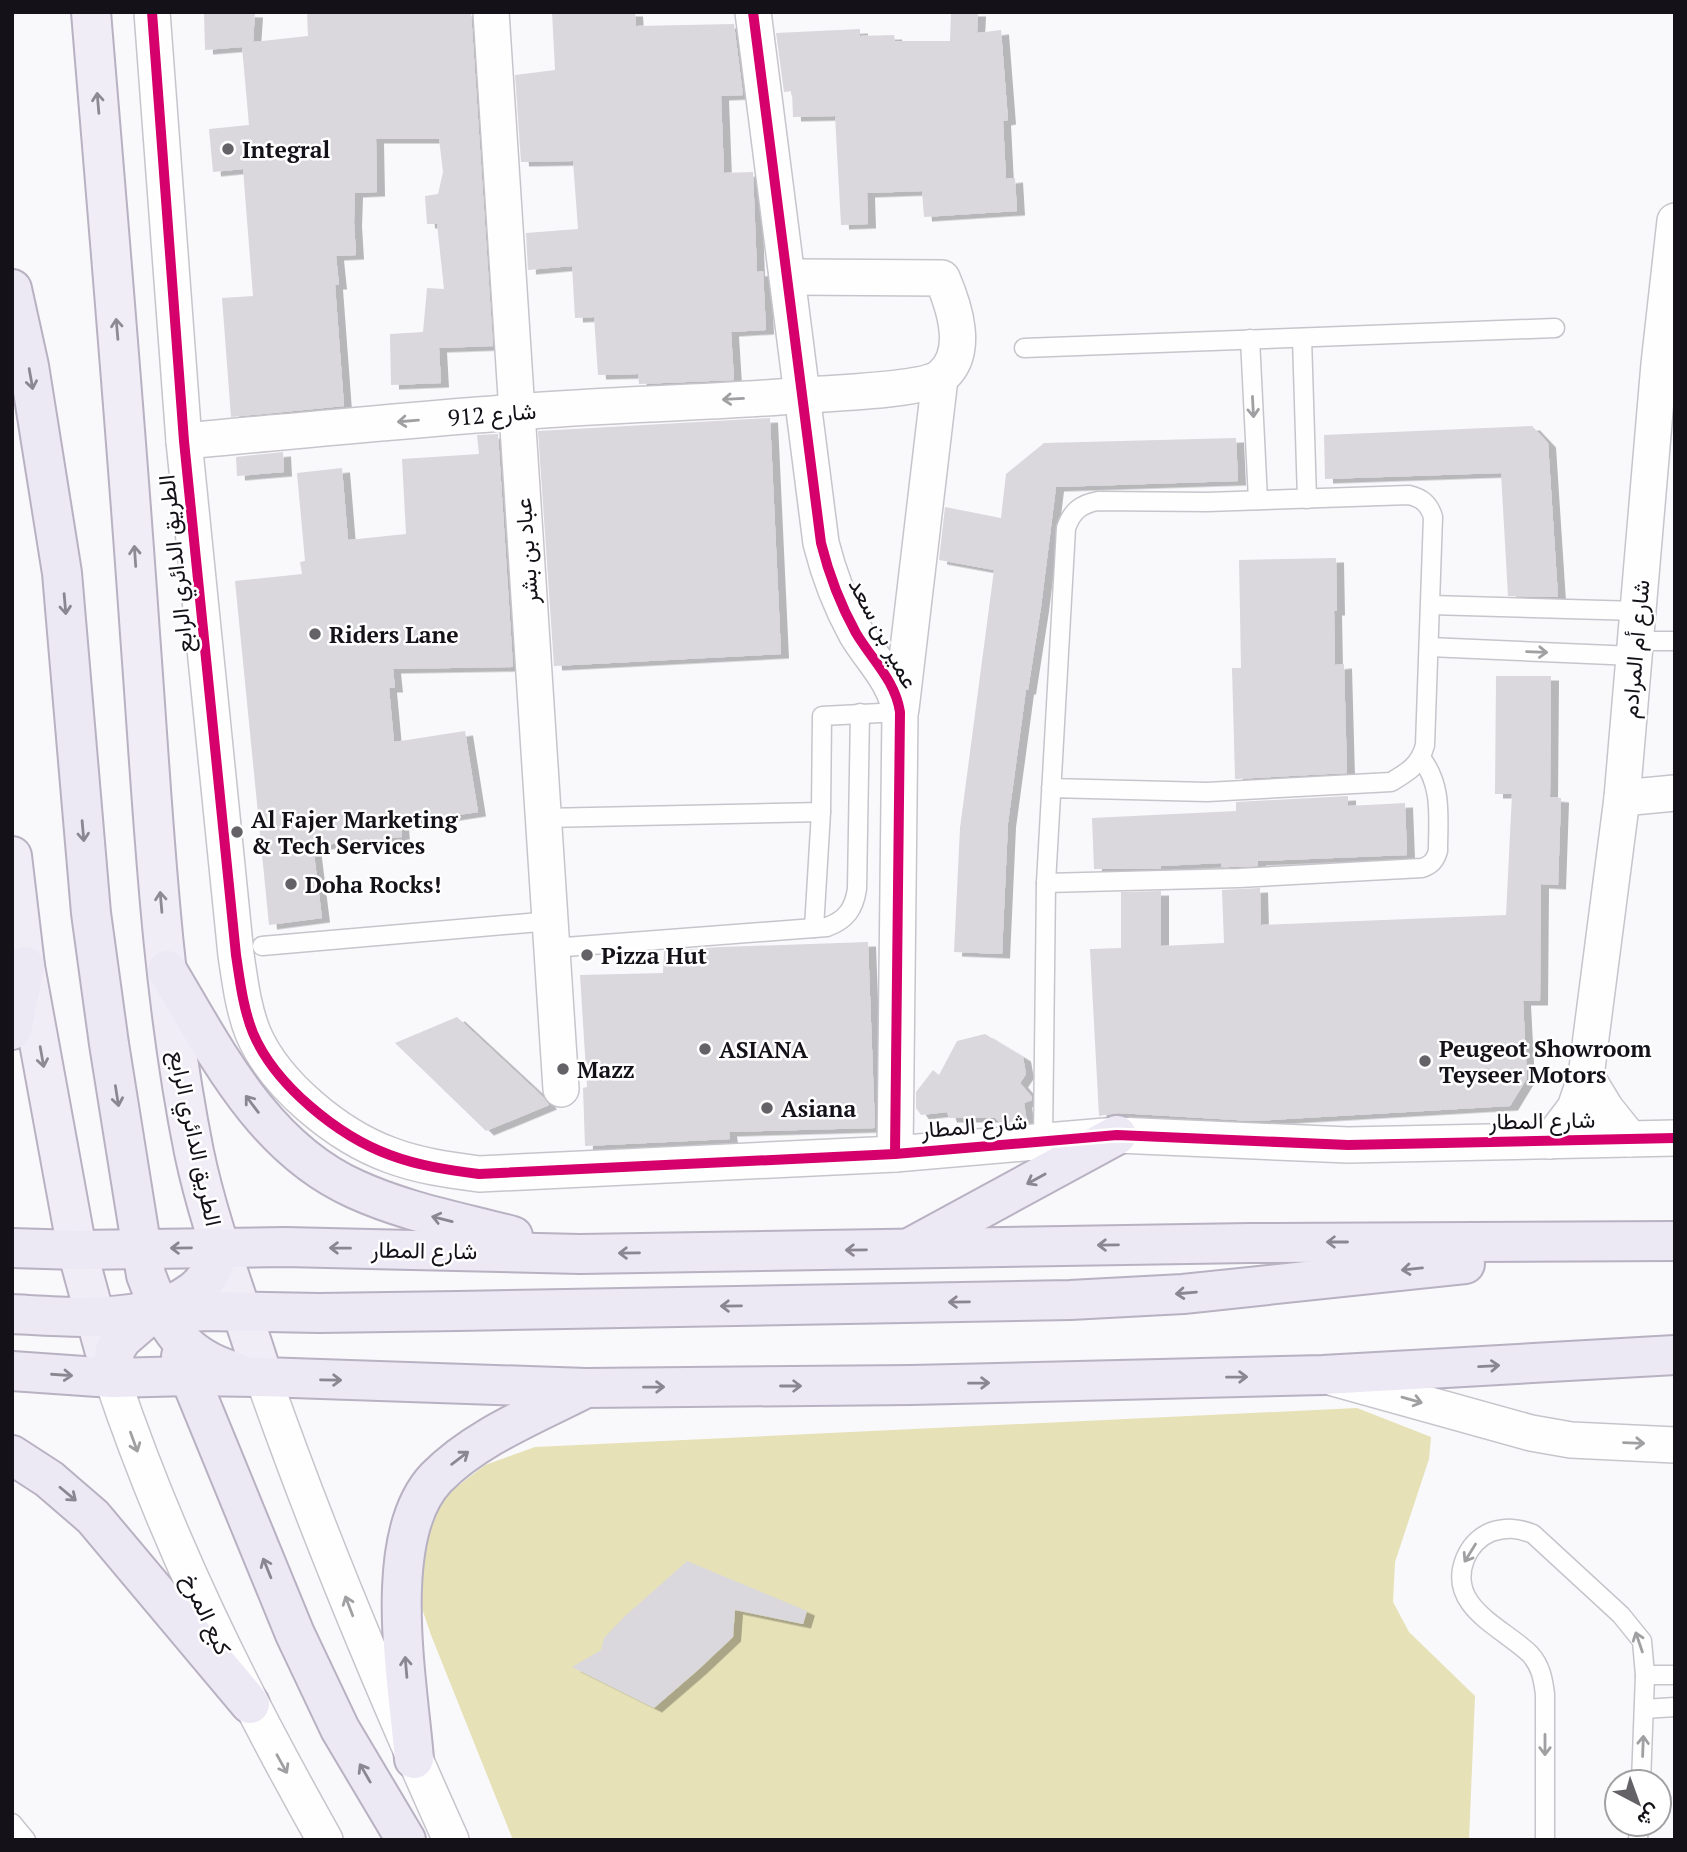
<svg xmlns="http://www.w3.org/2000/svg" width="1687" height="1852" font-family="'PT Serif',Vazirmatn,serif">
	<defs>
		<filter id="shadow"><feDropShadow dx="8" dy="4.5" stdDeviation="0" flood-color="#0004"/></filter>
	</defs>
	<rect width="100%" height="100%" fill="#f9f8fb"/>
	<polygon fill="#e6e1b7" points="1357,1408 1431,1437 1429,1459 1395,1562 1393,1602 1409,1632 1475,1696 1469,1840 513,1840 431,1635 411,1576 441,1499 485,1465 535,1447"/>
	<g fill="#dad8dd" filter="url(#shadow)">
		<polygon points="204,12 255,13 253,42 308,36 307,12 471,12 493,346 439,348 441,383 391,385 390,334 423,332 427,288 444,289 437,224 427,224 425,196 438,194 443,172 439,139 376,139 377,192 355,193 354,222 356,255 336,256 339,285 335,285 344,406 231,417 222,298 253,296 243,169 213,172 209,129 249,125 242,47 205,50"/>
		<polygon points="552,12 635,12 636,26 734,24 743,95 721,96 724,173 753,172 757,272 763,271 766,330 731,332 734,380 639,384 638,374 598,375 594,317 575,318 572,266 528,270 526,233 578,229 573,161 521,162 515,75 555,70"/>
		<polygon points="951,12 978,12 977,33 1001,30 1008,120 1003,121 1006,179 1015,178 1017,211 924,217 922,191 867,193 868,224 841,225 835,116 793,117 792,91 784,92 776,33 860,29 860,36 894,35 895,41 950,41"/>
		<polygon points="770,418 781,654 554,666 538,431"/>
		<polygon points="1532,426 1548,443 1558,597 1508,596 1501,473 1325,479 1324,435"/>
		<polygon points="498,434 513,667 393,669 395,688 389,688 394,742 465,731 478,812 401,824 402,837 313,846 322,918 269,925 235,581 302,574 300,562 305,561 297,473 342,468 348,540 406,534 402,459 479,454 477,435"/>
		<polygon points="1236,438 1238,481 1056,487 1041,607 1028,690 1026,690 1008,823 1002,954 954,952 960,828 994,570 939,560 945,507 1001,518 1006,474 1044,443"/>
		<polygon points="283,452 284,472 237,476 236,457"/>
		<polygon points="1336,558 1337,611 1334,611 1335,665 1344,664 1347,773 1235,779 1232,668 1241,668 1239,560"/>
		<polygon points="1496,676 1551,676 1550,797 1561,798 1558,885 1541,884 1540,1001 1523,1001 1527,1078 1510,1106 1253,1121 1118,1113 1099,1116 1090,949 1121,948 1121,892 1161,891 1161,946 1224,943 1222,890 1260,888 1261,925 1506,915 1512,794 1495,794"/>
		<polygon points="1348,796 1348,806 1405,803 1407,855 1258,861 1258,866 1239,867 1221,867 1221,863 1161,866 1161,869 1094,869 1092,818 1236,811 1236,802"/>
		<polygon points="868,942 875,1128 729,1132 730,1139 585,1146 583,1088 587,1087 580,975 663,973 664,951 720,947"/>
		<polygon points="457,1017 543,1097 549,1105 486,1131 395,1043"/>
		<polygon points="985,1034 1023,1057 1026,1074 1020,1083 1032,1097 1032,1100 1024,1103 1027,1122 1002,1125 995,1118 949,1118 947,1112 921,1115 916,1108 916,1092 933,1070 939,1075 957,1041"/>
		<polygon points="687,1561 807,1611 803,1624 735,1610 733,1637 698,1670 654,1708 572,1667 601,1650 604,1638 624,1617"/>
	</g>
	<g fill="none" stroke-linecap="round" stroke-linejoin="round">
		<defs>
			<g id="service">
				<polyline points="1302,338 1307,499"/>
				<polyline points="1250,339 1258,500"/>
				<polyline points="1024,348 1555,328"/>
				<polyline points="1431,605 1638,611"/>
				<polyline points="1635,641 1675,641"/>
				<polyline points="1429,647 1634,656"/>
				<polyline points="544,818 821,812"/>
				<path d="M1046,883L1239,878L1422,868C1431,865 1435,861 1438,851C1438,817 1443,786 1421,758"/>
				<polyline points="814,928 821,812 822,716 900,712"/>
				<polyline points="262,946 551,921"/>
				<path d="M552,948L827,927C846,920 854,909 857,889L860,713"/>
				<path d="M1043,1140L1046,883L1066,528C1072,511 1081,504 1098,501L1207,502L1409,495C1422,498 1429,504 1433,517L1425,745C1420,765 1408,772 1391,782L1207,792L1051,788"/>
				<polyline points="1645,1675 1675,1675"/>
				<polyline points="1644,1709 1675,1707"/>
				<polyline points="12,1823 26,1840"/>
				<path d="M1545,1840V1694C1543,1679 1541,1666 1530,1654C1504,1628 1446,1607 1465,1559C1470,1547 1479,1537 1491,1532C1506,1527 1518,1528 1533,1534L1621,1615L1642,1641L1645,1675L1641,1782"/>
				<polyline points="1638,1840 1639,1824"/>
			</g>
			<g id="minor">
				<path d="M152,12L184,441L236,955C240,981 243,1008 253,1033C275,1085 338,1136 390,1155C419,1166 449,1170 479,1174L895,1154L1117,1135L1348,1145L1675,1138"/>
				<polyline points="491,12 561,1089"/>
				<path d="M753,12L821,543C829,575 840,604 856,633C872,660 895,680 900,712L895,1154"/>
				<path d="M184,441C295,431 405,420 516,412C613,404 710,403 807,395C833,393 926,390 942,376C970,352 954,306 942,278L794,277"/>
				<polyline points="901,709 940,378"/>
				<polyline points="1622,798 1675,793"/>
				<polyline points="1586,1076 1606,1109 1630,1139"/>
				<polyline points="1550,1141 1575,1108 1586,1076 1622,798 1659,364 1675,221"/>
				<path d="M263,1377C318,1534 382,1687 451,1840"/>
				<path d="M112,1378C167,1542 240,1689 325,1840"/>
				<polyline points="1333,1378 1531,1433 1571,1440 1675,1445"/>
			</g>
			<g id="primary">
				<path d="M91,12C108,220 126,427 140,634C153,807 160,982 194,1152C210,1229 240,1302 263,1377"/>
				<polyline points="12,856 25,966 77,1250 104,1349"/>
			</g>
			<g id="trunk">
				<path d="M12,289L29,366L62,573L91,913L109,1044L146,1275C164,1324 182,1357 236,1372"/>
				<path d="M167,970C216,1052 263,1148 355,1189C405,1212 460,1222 513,1236"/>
				<polyline points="12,1030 25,966"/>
				<polyline points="913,1246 1117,1135"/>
				<polyline points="12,1248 77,1250 285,1247 580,1254 1250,1243 1675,1241"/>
				<path d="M12,1314C75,1317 205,1332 219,1247"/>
				<polyline points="181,1356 295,1634 340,1729 406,1840"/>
				<polyline points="12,1371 112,1378 190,1376 263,1377 586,1388 911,1385 1323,1375 1675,1355"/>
				<polyline points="112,1378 115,1350 122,1339 144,1320 161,1314 205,1311 319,1313 458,1311 1070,1300 1183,1294 1465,1264"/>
				<polyline points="12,1455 49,1479 93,1517 250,1704"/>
				<path d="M414,1759C408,1684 380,1537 436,1478C475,1438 533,1415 582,1390"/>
			</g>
		</defs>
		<use href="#service" stroke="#c7c5cb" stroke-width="21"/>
		<use href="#minor" stroke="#c7c5cb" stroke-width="38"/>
		<use href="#primary" stroke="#b8b1c2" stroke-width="42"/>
		<use href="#trunk" stroke="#b8b1c2" stroke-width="42"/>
		<use href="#service" stroke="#fefefe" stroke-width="18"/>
		<use href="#minor" stroke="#fefefe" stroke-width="35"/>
		<use href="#primary" stroke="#f1edf7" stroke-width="38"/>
		<use href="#trunk" stroke="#ece8f4" stroke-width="38"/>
		<defs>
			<g id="cycleway">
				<path d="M152,12L184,441L236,955C240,981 243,1008 253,1033C275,1085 338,1136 390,1155C419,1166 449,1170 479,1174L895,1154L1117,1135L1348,1145L1675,1138"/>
				<path d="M753,12L821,543C829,575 840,604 856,633C872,660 895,680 900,712L895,1154"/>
			</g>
		</defs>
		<use href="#cycleway" stroke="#fff" stroke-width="15"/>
		<use href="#cycleway" stroke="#d6006c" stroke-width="10"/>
	</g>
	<defs><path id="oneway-shaft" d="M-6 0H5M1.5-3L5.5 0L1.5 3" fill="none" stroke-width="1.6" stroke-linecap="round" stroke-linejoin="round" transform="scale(1.75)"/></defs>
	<g stroke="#8e8a93">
		<use href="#oneway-shaft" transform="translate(98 103) rotate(-95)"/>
		<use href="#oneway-shaft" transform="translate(117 329) rotate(-95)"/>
		<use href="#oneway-shaft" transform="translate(135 556) rotate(-94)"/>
		<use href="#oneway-shaft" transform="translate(161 902) rotate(-95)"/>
		<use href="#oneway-shaft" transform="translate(42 1057) rotate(80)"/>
	</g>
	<g stroke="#8b8791">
		<use href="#oneway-shaft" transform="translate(31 379) rotate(80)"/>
		<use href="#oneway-shaft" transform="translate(65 604) rotate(85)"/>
		<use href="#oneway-shaft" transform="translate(83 831) rotate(85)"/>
		<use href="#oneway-shaft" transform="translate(117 1096) rotate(81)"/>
		<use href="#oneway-shaft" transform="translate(252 1104) rotate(-127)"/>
		<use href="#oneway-shaft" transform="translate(1036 1179) rotate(151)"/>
		<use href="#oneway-shaft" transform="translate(442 1219) rotate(-166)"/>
		<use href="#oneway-shaft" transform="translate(1337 1242) rotate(180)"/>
		<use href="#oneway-shaft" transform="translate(1108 1245) rotate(179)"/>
		<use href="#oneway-shaft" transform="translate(181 1248) rotate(179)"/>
		<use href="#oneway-shaft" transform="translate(340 1248) rotate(-179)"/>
		<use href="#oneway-shaft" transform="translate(856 1250) rotate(179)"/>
		<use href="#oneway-shaft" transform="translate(629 1253) rotate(179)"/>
		<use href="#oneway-shaft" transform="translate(1412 1269) rotate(174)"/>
		<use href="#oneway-shaft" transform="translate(1186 1293) rotate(175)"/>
		<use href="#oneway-shaft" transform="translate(959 1302) rotate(179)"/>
		<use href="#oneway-shaft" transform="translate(731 1306) rotate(179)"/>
		<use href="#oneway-shaft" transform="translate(1489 1366) rotate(-3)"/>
		<use href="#oneway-shaft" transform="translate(62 1375) rotate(4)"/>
		<use href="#oneway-shaft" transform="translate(1237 1377) rotate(-1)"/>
		<use href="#oneway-shaft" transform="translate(331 1380) rotate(1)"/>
		<use href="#oneway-shaft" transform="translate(979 1383) rotate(-1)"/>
		<use href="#oneway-shaft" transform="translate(791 1386)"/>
		<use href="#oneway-shaft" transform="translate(654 1387) rotate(-1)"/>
		<use href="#oneway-shaft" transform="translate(460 1458) rotate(-37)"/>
		<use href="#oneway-shaft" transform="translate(68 1494) rotate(40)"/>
		<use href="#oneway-shaft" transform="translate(267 1568) rotate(-112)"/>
		<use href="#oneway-shaft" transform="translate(406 1667) rotate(-95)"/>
		<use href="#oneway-shaft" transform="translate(365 1773) rotate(-120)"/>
	</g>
	<g stroke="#a09fa2">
		<use href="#oneway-shaft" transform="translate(733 399) rotate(177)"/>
		<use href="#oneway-shaft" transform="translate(1253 407) rotate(87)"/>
		<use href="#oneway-shaft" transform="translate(408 421) rotate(175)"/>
		<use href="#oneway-shaft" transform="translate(1537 652) rotate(2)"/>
		<use href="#oneway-shaft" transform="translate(1412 1400) rotate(16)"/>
		<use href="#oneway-shaft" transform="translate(134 1442) rotate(70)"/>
		<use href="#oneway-shaft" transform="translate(1634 1443) rotate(2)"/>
		<use href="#oneway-shaft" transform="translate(1470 1553) rotate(122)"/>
		<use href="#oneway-shaft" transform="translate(349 1606) rotate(-111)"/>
		<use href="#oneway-shaft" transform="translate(1639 1642) rotate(-109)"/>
		<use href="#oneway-shaft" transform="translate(1545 1745) rotate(90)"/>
		<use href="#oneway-shaft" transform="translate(1643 1746) rotate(-88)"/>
		<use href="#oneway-shaft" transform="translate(282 1764) rotate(61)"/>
	</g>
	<g fill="#646267" stroke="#fff" stroke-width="2.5">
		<circle cx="228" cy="149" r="7"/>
		<circle cx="315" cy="634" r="7"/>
		<circle cx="237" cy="832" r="7"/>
		<circle cx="291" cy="884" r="7"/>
		<circle cx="587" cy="955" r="7"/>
		<circle cx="705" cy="1049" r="7"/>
		<circle cx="1425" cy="1061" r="7"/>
		<circle cx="563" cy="1069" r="7"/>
		<circle cx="767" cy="1108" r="7"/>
	</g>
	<g text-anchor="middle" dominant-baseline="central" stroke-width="5" stroke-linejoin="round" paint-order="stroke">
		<g font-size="23" font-weight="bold" fill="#141118" stroke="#fff" text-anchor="start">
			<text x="242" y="149">Integral</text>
			<text x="329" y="634">Riders Lane</text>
			<text x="251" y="819">Al Fajer Marketing<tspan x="251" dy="26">&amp; Tech Services</tspan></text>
			<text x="305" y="884">Doha Rocks!</text>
			<text x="601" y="955">Pizza Hut</text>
			<text x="1439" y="1048">Peugeot Showroom<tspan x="1439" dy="26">Teyseer Motors</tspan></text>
			<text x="719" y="1049">ASIANA</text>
			<text x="577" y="1069">Mazz</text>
			<text x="781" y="1108">Asiana</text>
		</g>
		<g font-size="23" fill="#141118" stroke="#fff">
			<text transform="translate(492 414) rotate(-5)">شارع 912</text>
			<text transform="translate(526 551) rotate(-94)">عباد بن بشر</text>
			<text transform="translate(175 564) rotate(-96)">الطريق الدائري الرابع</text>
			<text transform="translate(884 633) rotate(62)">عمير بن سعد</text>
			<text transform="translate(1635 649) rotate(-85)">شارع أم المرادم</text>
			<text transform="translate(1542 1120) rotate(-1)">شارع المطار</text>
			<text transform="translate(974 1125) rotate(-5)">شارع المطار</text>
			<text transform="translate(196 1138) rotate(78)">الطريق الدائري الرابع</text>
			<text transform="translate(424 1250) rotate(1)">شارع المطار</text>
			<text transform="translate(207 1614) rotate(65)">كبع المرخ</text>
		</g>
	</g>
	<rect width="1687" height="1852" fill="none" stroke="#141118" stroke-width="28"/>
	<g transform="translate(1638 1803) rotate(139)"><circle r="33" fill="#ffffff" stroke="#a1a0a3" stroke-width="2"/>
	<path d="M0-5L12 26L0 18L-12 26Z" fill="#646267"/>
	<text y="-10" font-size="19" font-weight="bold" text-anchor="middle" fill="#141118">ش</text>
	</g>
</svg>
